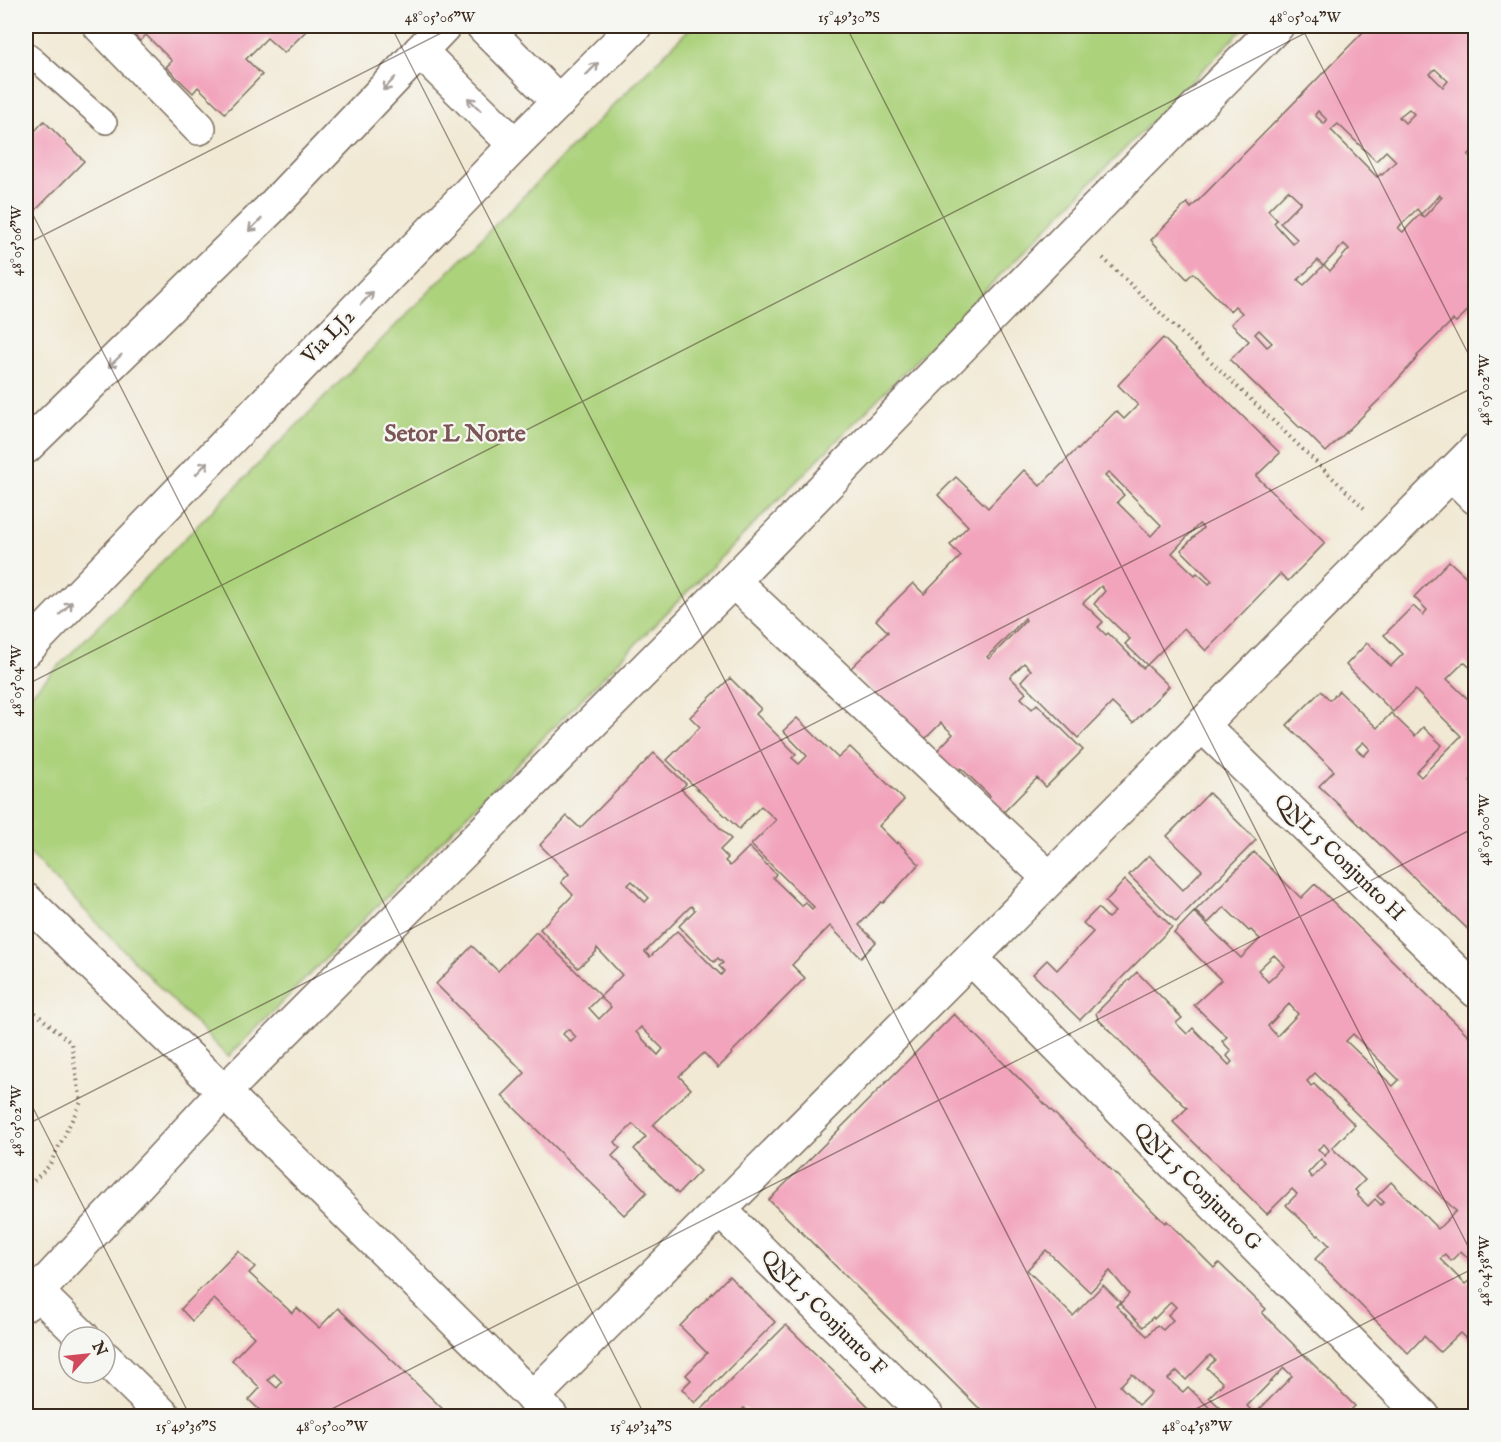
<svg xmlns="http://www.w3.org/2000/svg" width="1501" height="1442" font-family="'IM FELL English',serif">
	<rect width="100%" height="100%" fill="#f6f6f2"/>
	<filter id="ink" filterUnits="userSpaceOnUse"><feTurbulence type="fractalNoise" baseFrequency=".0167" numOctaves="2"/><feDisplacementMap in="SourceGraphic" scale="12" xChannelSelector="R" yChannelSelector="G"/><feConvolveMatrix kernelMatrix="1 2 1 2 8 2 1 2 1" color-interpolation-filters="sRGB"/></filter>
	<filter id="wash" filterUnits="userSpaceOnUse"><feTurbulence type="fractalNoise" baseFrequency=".008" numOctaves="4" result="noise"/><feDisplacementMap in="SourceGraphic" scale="24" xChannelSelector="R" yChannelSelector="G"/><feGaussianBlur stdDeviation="1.35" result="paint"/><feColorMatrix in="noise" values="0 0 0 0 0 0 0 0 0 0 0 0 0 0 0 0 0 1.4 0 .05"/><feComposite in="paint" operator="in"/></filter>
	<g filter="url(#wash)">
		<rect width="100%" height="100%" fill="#f1e9d4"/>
		<polygon fill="#acd27b" stroke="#747e4c" stroke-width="1.5" points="692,26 1246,26 228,1057 26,850 26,699"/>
		<g id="blocks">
			<g fill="#f2a4bc" fill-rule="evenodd">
				<polygon points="134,26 311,26 284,53 267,38 246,59 262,75 225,113 198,87 193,93 166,67 172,61 146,35 140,41 129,30"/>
				<path d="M1369,26H1476V148L1468,155L1476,162V303L1456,322L1453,320L1417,356L1418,357L1381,398L1326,452L1301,427L1300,428L1230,360L1249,341L1231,324L1242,313L1235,306L1230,311L1193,273L1187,279L1151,240L1187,203L1191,208ZM1435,69L1448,81L1443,87L1430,74ZM1409,109L1414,114L1405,123L1399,117ZM1318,111L1327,120L1324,124L1315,115ZM1338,124L1376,161L1386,151L1396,161L1382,175L1381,174L1377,177L1331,130ZM1288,190L1301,202L1280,223L1297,239L1293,244L1274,223L1277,220L1268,210ZM1440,195L1442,197L1424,217L1420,214L1403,232L1398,228L1417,209L1421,214ZM1344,244L1349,249L1330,271L1324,265ZM1318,260L1323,266L1304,285L1298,280ZM1259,330L1272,343L1267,347L1255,334Z"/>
				<polygon points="44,121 84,161 26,220 26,123 34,132"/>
				<path d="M1163,338L1280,453L1256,476L1325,543L1288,581L1280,574L1206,651L1184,628L1147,665L1125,644L1130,639L1094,604L1105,591L1101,586L1083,603L1103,622L1098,627L1106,635L1108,633L1143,668L1147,665L1169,686L1133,723L1112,703L1078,738L1021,681L1031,670L1024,663L1010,677L1026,693L1021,698L1032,709L1037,704L1083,750L1046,787L1037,778L999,817L984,802L990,796L961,768L956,773L935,753L953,734L941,723L923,741L850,669L888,632L876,620L913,583L924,594L961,556L950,545L968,526L938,495L956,477L988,508L1024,470L1040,486L1077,449L1078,450L1116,411L1124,419L1138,405L1118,385ZM1109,472L1161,525L1151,536L1117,502L1124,495L1105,476ZM1199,524L1203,528L1181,550L1212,581L1209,584L1197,573L1195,575L1172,553ZM1025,618L1026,620L989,659L987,657Z"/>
				<path d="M1449,561L1476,586V673L1464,662L1447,679L1470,701L1476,695V775L1470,781L1476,787V937L1319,786L1334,771L1287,725L1321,691L1330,700L1339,691L1377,728L1391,713L1415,736L1423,727L1442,745L1416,772L1421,777L1461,736L1415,690L1393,712L1346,665L1367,643L1391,666L1403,654L1384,635L1413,606L1423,615L1427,610L1414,597ZM1363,742L1370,749L1364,756L1356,749Z"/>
				<path d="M730,678L761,709L756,714L796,754L792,758L799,764L807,756L783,731L797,718L838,758L850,747L904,800L879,826L897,844L898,842L919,864L883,903L881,902L859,925L876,942L861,958L830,926L792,965L805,978L731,1053L732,1054L718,1068L704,1053L679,1076L691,1089L653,1125L700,1171L678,1194L634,1149L646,1137L633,1124L615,1142L620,1148L612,1156L647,1192L624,1215L502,1096L525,1073L436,984L472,946L498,971L536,932L601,996L622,975L597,948L596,952L578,968L540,929L573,895L561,882L569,874L540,845L567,816L580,828L654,753L686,784L681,789L731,839L720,850L728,858L725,861L730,866L749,847L776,874L773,878L802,906L805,902L812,909L814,907L751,845L776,820L761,806L739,829L667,760L700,727L690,717ZM632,881L649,898L645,902L628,885ZM691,906L695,910L679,926L714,962L718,958L723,963L719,966L724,971L721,975L677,931L650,957L645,952ZM600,997L611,1007L599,1019L589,1008ZM641,1027L663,1049L658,1055L636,1032ZM568,1029L576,1037L571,1042L563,1034Z"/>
				<polygon points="1209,793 1256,840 1176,922 1129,875 1149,855 1183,890 1202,870 1167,836"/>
				<path d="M1254,852L1301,898L1315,884L1476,1043V1210L1471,1214L1476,1218V1266L1461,1251L1451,1261L1445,1254L1440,1259L1465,1284L1469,1281L1474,1285L1476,1283V1348L1460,1333L1440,1352L1424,1336L1408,1353L1315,1259L1329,1245L1319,1235L1318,1236L1286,1205L1297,1194L1292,1189L1267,1214L1173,1122L1187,1108L1098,1019L1096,1013L1137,972L1182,1018L1176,1023L1187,1034L1193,1028L1229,1065L1232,1062L1227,1056L1231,1051L1222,1041L1227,1037L1194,1005L1221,980L1174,933L1194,912L1241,958L1260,939L1251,930L1249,931L1224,907L1208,923L1195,911ZM1274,955L1285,966L1268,982L1258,970ZM1289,1004L1298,1014L1277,1036L1268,1026ZM1353,1034L1399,1080L1393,1086L1346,1041ZM1315,1073L1456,1211L1438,1229L1391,1182L1377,1196L1384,1202L1381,1205L1375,1199L1368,1206L1357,1195L1359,1194L1355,1190L1365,1180L1332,1148L1355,1125L1314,1084L1311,1086L1307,1081ZM1324,1144L1329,1150L1325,1156L1318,1149ZM1321,1159L1326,1165L1312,1178L1308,1173Z"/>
				<polygon points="1125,880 1172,927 1080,1020 1033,974 1047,960 1057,970 1093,932 1083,923 1098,908 1108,918 1115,912 1105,902"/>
				<path d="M954,1014L1165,1223L1167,1221L1214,1268L1219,1263L1266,1309L1262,1313L1355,1406L1345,1416H1229L1209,1397L1223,1383L1207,1368L1215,1360L1210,1355L1186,1380L1177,1371L1168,1379L1183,1392L1188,1387L1218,1416H987L769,1200ZM1046,1250L1090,1292L1110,1271L1129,1294L1120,1304L1143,1327L1153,1317L1154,1319L1171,1302L1176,1307L1168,1315L1173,1320L1163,1330L1157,1325L1147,1336L1116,1306L1120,1302L1103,1285L1073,1316L1027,1270ZM1284,1368L1292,1376L1255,1414L1247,1406ZM1132,1374L1151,1393L1139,1405L1120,1386Z"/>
				<path d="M238,1251L255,1267L249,1273L292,1313L297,1308L319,1328L338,1308L450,1416H266L249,1400L260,1388L232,1360L254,1337L214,1299L192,1321L181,1309ZM274,1374L282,1382L277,1388L268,1380Z"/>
				<polygon points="729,1276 775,1322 695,1403 682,1389 691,1380 686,1375 707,1353 680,1326"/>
				<polygon points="786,1325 833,1371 878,1416 754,1416 744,1408 739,1413 742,1416 695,1416"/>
			</g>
		</g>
	</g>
	<g filter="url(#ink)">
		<use href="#blocks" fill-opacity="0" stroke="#7b6d5e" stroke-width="1.5"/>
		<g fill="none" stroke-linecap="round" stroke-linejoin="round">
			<defs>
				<polyline id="service" points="26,53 34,59 106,123"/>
				<polyline id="pedestrian" points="733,581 1049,878"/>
				<g id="minor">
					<polyline points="100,26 199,128"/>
					<polyline points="1451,473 1476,498"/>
					<polyline points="1202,725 1476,991"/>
					<polyline points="971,958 1423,1416"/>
					<polyline points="720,1210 927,1416"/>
					<polyline points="37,1292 83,1337"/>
					<polyline points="26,1304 224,1092 733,581 1074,231 1277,26"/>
					<polyline points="105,1358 164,1416"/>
					<polyline points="532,1398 971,958 1476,449"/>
				</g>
				<polyline id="tertiary" points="26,900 224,1092 551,1416"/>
				<g id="secondary">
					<polyline points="483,26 559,102"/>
					<polyline points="420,51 515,145"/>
					<polyline points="26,447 270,209 444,26"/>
					<polyline points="26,650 515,145 635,26"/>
				</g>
			</defs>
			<use href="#service" stroke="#7b6d5e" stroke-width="24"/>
			<use href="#pedestrian" stroke="#7b6d5e" stroke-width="36"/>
			<use href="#minor" stroke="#7b6d5e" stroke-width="36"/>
			<use href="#tertiary" stroke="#7b6d5e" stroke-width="36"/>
			<use href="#secondary" stroke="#7b6d5e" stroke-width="36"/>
			<g stroke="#7b6d5e" stroke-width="4" stroke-dasharray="1.5 4.5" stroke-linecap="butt">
				<polyline points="1103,258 1364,508"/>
				<polyline points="26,1005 71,1043 81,1102 49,1166 26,1188"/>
			</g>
			<use href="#service" stroke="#fff" stroke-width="21"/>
			<use href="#pedestrian" stroke="#fff" stroke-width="33"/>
			<use href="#minor" stroke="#fff" stroke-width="33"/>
			<use href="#tertiary" stroke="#fff" stroke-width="33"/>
			<use href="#secondary" stroke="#fff" stroke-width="33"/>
		</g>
		<defs><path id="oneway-shaft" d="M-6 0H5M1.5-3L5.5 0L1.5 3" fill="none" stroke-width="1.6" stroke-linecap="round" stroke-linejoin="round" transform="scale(1.5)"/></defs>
		<g stroke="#a79f9a">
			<use href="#oneway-shaft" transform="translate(592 69) rotate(-45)"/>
			<use href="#oneway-shaft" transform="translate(389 84) rotate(133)"/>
			<use href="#oneway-shaft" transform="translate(474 104) rotate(-135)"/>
			<use href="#oneway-shaft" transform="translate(255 225) rotate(136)"/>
			<use href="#oneway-shaft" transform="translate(367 298) rotate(-46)"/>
			<use href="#oneway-shaft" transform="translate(115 361) rotate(136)"/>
			<use href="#oneway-shaft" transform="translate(202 468) rotate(-46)"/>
			<use href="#oneway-shaft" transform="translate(66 608) rotate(-46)"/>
		</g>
	</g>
	<path fill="none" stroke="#3b2a1e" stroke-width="1.5" stroke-opacity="0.45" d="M391,26L1100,1416M846,26L1476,1262M1301,26L1476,369M26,201L645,1416M26,244L455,26M26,685L1319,26M26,1094L190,1416M26,1125L1476,386M318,1416L1476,827M1182,1416L1476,1267"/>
	<g text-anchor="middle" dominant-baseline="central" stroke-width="4.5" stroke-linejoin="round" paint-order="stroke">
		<g font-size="21" fill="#3b2a1e" stroke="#f6f6f2">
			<text transform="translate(329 337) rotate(-46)">Via LJ2</text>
			<text transform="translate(1339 858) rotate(44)">QNL 5 Conjunto H</text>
			<text transform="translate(1197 1187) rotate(45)">QNL 5 Conjunto G</text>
			<text transform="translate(823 1313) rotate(45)">QNL 5 Conjunto F</text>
		</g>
		<g font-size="24" font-weight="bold" fill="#7b5555" stroke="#f6f6f2">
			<text x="455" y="434">Setor L Norte</text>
		</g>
	</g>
	<rect width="1501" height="1442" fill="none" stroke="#f6f6f2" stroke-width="66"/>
	<g transform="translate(87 1355) rotate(63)"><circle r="28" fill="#f6f6f2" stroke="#aba49d" stroke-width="1.5"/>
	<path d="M0-4.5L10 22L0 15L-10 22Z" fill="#d1495b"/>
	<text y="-9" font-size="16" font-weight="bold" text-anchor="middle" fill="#3b2a1e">N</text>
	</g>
	<rect x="33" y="33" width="1435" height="1376" fill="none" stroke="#3b2a1e" stroke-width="2"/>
	<g font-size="15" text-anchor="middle" fill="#3b2a1e">
		<text x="440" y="22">48°05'06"W</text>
		<text x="849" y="22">15°49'30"S</text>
		<text x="1305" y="22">48°05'04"W</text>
		<text transform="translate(16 241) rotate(-90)" y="5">48°05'06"W</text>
		<text transform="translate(1484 390) rotate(-90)" y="5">48°05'02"W</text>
		<text transform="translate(16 681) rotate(-90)" y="5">48°05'04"W</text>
		<text transform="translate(1484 830) rotate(-90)" y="5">48°05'00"W</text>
		<text transform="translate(16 1121) rotate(-90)" y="5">48°05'02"W</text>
		<text transform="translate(1484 1271) rotate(-90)" y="5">48°04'58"W</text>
		<text x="186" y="1431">15°49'36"S</text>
		<text x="332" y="1431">48°05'00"W</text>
		<text x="641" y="1431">15°49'34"S</text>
		<text x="1197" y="1431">48°04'58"W</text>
	</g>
</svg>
